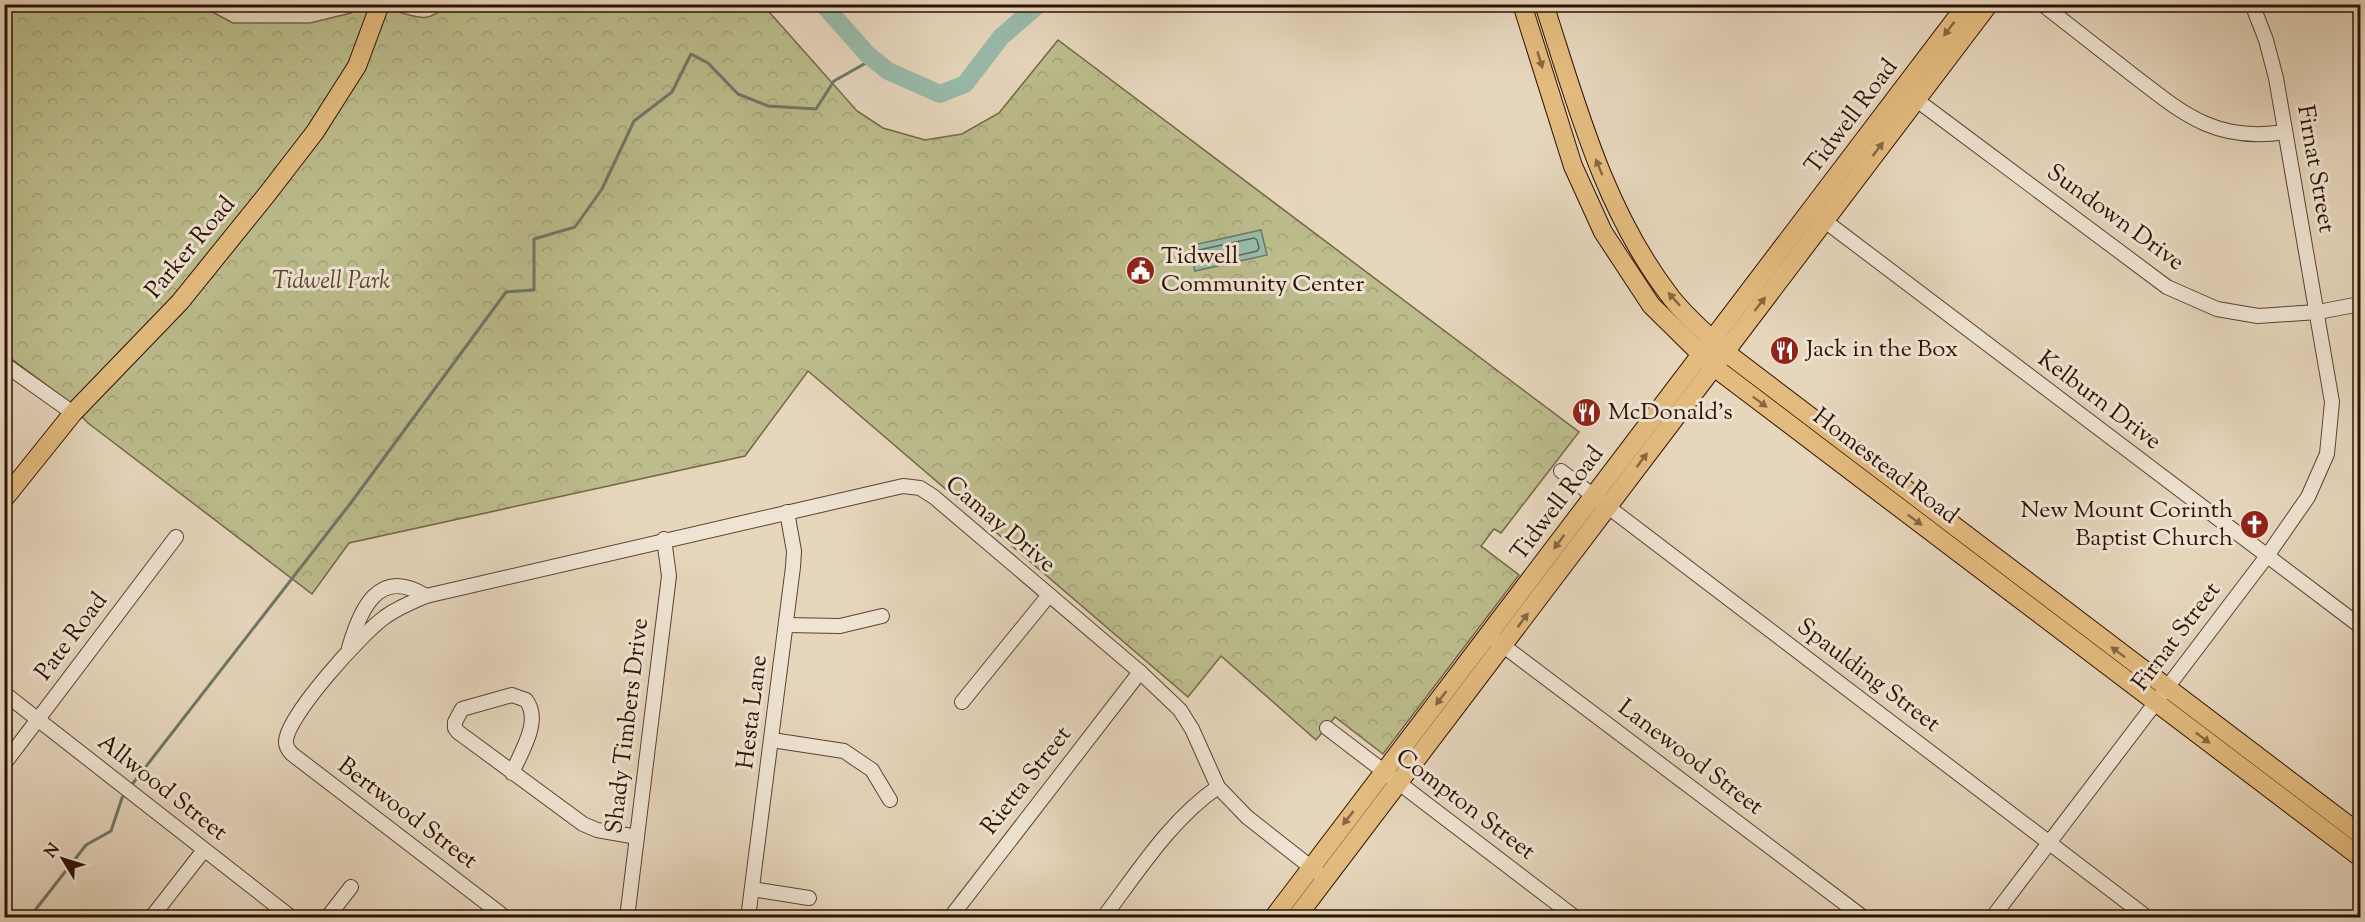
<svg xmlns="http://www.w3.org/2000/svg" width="2365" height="922" font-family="'Sorts Mill Goudy',serif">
	<defs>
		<pattern id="park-crowns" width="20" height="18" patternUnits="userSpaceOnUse" patternTransform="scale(1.5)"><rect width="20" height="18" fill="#bcbc8c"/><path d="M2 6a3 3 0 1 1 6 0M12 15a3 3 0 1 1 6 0" fill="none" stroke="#a2a177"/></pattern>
	</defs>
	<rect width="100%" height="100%" fill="#e6d6bc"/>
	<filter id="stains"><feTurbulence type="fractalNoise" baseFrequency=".00333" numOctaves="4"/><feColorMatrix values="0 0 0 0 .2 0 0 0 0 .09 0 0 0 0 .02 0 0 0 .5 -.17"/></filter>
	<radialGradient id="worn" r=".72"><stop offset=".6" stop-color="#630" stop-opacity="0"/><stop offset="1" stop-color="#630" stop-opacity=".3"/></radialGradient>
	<path fill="url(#park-crowns)" stroke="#756647" stroke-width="1.5" d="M364,4L391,5L390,9C413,16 429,26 447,4L763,5L857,111L883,128L925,140L962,134L999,113L1058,40L1579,432L1501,533L1494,529L1481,546L1519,575L1383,754L1335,717L1316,740L1221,656L1188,697L808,371L745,456L349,543L312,594L88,423L64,398L5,354L4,5H199L233,23H310L351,13Z"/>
	<polygon fill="#98baaa" stroke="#6e7667" stroke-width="1.5" points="1261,230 1267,255 1195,271 1189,246"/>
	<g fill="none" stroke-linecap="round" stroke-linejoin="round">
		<polygon stroke="#636556" stroke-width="1.5" points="1254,238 1257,240 1259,248 1257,251 1202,264 1199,262 1197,253 1199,250"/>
		<g stroke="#6e7667" stroke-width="3">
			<polyline points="130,787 350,504 506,292 534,290 534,239 575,227 602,189 634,121 672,92 691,54 708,63 738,94 768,106 816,109 834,81 873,59"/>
			<polyline points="29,918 86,845 111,831 122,798 126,792"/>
		</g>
		<polyline stroke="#98baaa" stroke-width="18" points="823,4 867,54 888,71 940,94 965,84 1001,37 1039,4"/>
		<defs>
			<g id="minor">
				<path d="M2042,4C2071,27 2100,49 2129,72C2181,112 2214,143 2285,132"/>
				<polyline points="1910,95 2167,287 2217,309 2258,316 2318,312 2360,304"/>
				<polyline points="1817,215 2360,626"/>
				<polyline points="4,364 73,413"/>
				<polyline points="1561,471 2148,918"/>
				<polyline points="786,625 840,626 882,616"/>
				<polyline points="1497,641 1864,918"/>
				<path d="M349,648C360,610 378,566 426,596"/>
				<polyline points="4,693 292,918"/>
				<polyline points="962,702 1049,595"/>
				<polyline points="1327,728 1576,918"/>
				<polyline points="772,740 844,751 872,770 890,800"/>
				<polyline points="4,764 176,537"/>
				<path d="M512,773C521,752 542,721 526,700L512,695L462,709L455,722V728L458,732L583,824L597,830L637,837"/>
				<polyline points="752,889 809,898"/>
				<polyline points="151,918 204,850"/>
				<polyline points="327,918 351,887"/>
				<path d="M506,918L292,754C289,751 286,747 286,742C285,718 363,632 385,617C397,608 412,602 426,596L903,486L920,488L934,497L1140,672L1180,710L1192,729L1218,787L1247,817L1317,872"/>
				<polyline points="627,918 669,576 664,539"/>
				<polyline points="748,918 793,567 794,551 787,512"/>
				<polyline points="950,918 1140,672"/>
				<path d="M1103,918C1138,872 1170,820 1218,787"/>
				<polyline points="1992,918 2267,556 2308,497 2327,454 2332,402 2276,78 2266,40 2252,4"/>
			</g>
			<g id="major">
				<polyline points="1522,4 1573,166 1603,232 1651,305 1714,367 2360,857"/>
				<path d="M1544,4C1577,106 1604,210 1670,296C1685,316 1706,333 1724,351L2360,834"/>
				<polyline points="4,499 73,413 180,302 268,193 315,132 357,66 380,4"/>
				<polyline points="1273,918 1967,4"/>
				<polyline points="1296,918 1989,4"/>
			</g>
		</defs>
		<use href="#minor" stroke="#5c4230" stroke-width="16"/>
		<use href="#major" stroke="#2e1002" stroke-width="20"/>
		<use href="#minor" stroke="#efe4d3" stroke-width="14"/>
		<use href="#major" stroke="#e3bb7e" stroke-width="18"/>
	</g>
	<defs><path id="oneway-solid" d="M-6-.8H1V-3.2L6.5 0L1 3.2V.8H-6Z" transform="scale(1.5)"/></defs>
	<g fill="#886640">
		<use href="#oneway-solid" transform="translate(1949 29) rotate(127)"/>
		<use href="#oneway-solid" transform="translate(1540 60) rotate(73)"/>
		<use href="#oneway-solid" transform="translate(1878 149) rotate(-53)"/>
		<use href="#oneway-solid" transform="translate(1599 167) rotate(-112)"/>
		<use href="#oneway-solid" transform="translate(1674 299) rotate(-132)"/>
		<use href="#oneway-solid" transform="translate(1760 304) rotate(-52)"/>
		<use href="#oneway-solid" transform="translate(1760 402) rotate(37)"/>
		<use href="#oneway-solid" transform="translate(1642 460) rotate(-53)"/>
		<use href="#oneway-solid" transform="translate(1915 520) rotate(37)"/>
		<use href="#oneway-solid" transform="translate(1559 542) rotate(127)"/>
		<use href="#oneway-solid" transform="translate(1523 620) rotate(-53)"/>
		<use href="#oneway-solid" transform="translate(2118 652) rotate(-143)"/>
		<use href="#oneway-solid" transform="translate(1441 698) rotate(128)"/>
		<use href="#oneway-solid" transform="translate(2203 738) rotate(37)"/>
		<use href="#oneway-solid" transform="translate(1348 818) rotate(128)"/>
	</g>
	<defs>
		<symbol id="civic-disc" viewBox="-11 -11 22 22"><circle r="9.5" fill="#8f2418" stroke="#efe4d3"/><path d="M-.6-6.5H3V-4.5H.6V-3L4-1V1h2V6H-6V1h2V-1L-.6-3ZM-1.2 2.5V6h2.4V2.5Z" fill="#fff"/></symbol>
		<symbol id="restaurant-disc" viewBox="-11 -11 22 22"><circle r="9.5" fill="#8f2418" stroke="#efe4d3"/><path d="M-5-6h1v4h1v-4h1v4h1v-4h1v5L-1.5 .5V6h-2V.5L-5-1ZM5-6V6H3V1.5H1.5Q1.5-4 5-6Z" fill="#fff"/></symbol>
		<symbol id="church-disc" viewBox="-11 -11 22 22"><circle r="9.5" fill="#8f2418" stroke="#efe4d3"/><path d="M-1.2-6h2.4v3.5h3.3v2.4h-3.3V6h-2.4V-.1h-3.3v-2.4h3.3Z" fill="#fff"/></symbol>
	</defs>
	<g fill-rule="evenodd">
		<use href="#civic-disc" x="1124" y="254" width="33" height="33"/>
		<use href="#restaurant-disc" x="1768" y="334" width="33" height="33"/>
		<use href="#restaurant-disc" x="1570" y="396" width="33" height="33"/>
		<use href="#church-disc" x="2238" y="508" width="33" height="33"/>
	</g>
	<g text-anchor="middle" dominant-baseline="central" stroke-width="6" stroke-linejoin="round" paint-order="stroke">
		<g font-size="24" fill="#2e1002" stroke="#efe4d3">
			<text transform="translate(1852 117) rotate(-53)">Tidwell Road</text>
			<text transform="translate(2315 169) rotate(80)">Firnat Street</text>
			<text transform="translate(2115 218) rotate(36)">Sundown Drive</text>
			<text transform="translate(191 248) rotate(-50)">Parker Road</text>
			<text transform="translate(2099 401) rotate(37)">Kelburn Drive</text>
			<text transform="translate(1885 467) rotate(37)">Homestead Road</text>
			<text transform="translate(1558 504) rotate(-53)">Tidwell Road</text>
			<text transform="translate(1000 525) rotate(40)">Camay Drive</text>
			<text transform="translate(72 637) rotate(-53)">Pate Road</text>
			<text transform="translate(2177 637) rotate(-53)">Firnat Street</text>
			<text transform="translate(1868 676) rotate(37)">Spaulding Street</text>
			<text transform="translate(753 712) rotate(-83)">Hesta Lane</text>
			<text transform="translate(628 726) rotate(-83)">Shady Timbers Drive</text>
			<text transform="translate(1690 758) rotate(37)">Lanewood Street</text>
			<text transform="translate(1027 781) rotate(-52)">Rietta Street</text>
			<text transform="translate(162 788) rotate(38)">Allwood Street</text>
			<text transform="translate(1465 805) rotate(37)">Compton Street</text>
			<text transform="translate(407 814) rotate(37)">Bertwood Street</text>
		</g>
		<g font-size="24" fill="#2e1002" stroke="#efe4d3" text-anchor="start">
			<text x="1161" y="257">Tidwell<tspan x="1161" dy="28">Community Center</tspan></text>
			<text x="1806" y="350">Jack in the Box</text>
			<text x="1608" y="413">McDonald's</text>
			<text x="2233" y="511" text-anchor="end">New Mount Corinth<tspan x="2233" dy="28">Baptist Church</tspan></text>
		</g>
		<g font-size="24" font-style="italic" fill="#59442b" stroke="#efe4d3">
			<text x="331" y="282">Tidwell Park</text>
		</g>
	</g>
	<rect width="2365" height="922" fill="none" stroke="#e6d6bc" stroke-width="24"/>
	<rect x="6" y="6" width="2353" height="910" fill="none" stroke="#2e1002" stroke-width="3"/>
	<rect x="12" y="12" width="2341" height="898" fill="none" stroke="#2e1002" stroke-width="1.5"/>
	<g transform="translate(63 859) rotate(308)" stroke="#efe4d3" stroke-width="4.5" paint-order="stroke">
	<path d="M0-4.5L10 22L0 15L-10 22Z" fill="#2e1002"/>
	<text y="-9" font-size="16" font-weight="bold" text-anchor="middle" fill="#2e1002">N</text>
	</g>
	<rect width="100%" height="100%" filter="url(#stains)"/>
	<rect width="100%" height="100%" fill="url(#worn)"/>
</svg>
